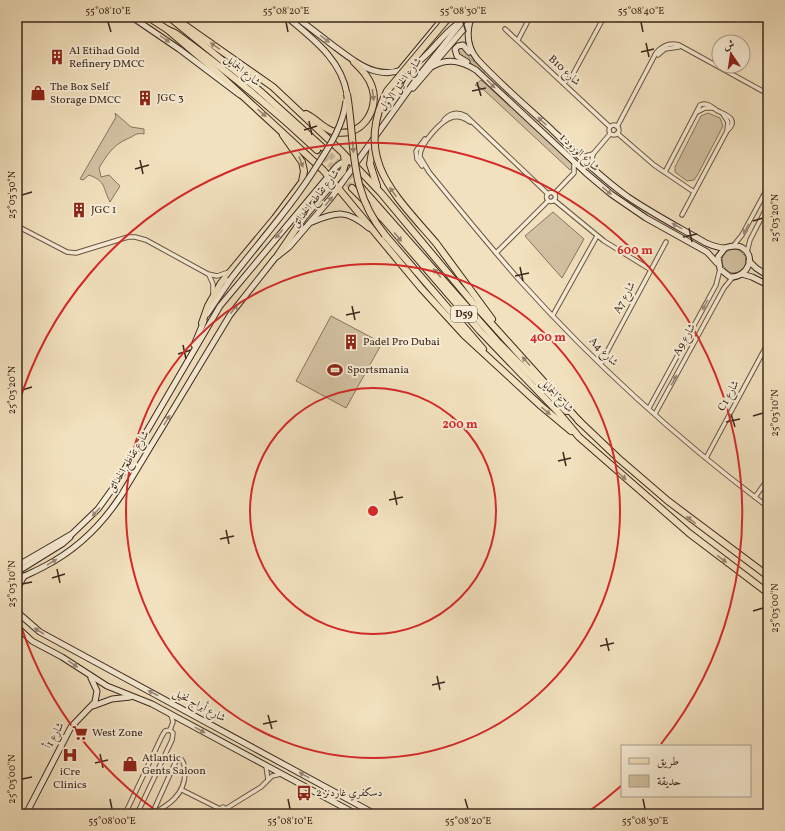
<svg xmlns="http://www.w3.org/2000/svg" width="785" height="831" font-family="Vollkorn,Amiri,serif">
	<rect width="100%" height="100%" fill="#f2e1be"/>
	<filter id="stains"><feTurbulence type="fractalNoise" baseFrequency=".005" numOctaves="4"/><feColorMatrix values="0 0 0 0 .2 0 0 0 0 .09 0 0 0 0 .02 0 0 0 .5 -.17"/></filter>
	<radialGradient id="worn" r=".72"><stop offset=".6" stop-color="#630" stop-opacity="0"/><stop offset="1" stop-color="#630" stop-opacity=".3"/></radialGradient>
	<g fill="#d3c2a3" stroke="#877560">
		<polygon points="457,47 463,48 470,58 485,71 483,74 472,64 457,55"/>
		<polygon points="481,80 571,162 573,166 570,170 484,90 475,85"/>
		<path d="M115,113L131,127L144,129V134C136,132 133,137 127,139C113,145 107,155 99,168L101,177L109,175L120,186L110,202C102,187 107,182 89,175L83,180L80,179L116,117Z"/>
		<polygon points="708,113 720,118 723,126 698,174 694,180 687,181 675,172 675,167 701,116"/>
		<polygon points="553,212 584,239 562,278 525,236"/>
		<circle cx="734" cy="261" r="12"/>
		<polygon points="331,316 382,343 346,408 296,381"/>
	</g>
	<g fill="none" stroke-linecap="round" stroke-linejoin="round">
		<g stroke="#cdbc9e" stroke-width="6" stroke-dasharray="6 3" stroke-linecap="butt">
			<polyline points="323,148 357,182"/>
			<polyline points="317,150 352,188"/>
		</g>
		<defs>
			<g id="street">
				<polyline points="761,17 768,21"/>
				<polyline points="505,29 610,127"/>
				<polyline points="518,40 530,17"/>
				<polyline points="658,55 665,49 679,47"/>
				<polyline points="563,83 572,76 604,17"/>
				<polyline points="697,112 705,108 713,108"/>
				<polyline points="723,114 728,122 727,130"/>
				<path d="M444,120C450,113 457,111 466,116L548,194"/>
				<path d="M470,122C465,118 459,116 453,117C441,120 419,145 420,157L429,172C460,210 490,247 522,283C596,365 680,441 768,507"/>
				<circle cx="614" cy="130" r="5"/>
				<path d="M617,127L656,53C662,46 669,42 679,45L768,94"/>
				<polyline points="617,133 654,165 694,192"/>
				<polyline points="581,157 593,154"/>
				<polyline points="422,166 417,159 416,151 425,139"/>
				<polyline points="591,166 593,154 610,134"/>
				<path d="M665,172L700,105C708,102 711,107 718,111C726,115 740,119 727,131L682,215"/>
				<circle cx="551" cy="197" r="4.5"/>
				<polyline points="554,194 574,173 574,163"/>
				<polyline points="554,200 604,241 651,270"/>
				<polyline points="17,226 67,252 76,253 128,237 135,237 146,240 208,274 217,276 229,272"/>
				<polyline points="734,245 742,235 768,187"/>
				<polyline points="747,252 750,240 768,205"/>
				<polyline points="496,253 548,201"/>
				<polyline points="209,275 213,284 213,293"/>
				<polyline points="553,315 597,236"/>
				<polyline points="601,363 666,242"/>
				<polyline points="649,408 716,285 720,269"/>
				<polyline points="655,414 724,288 733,277"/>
				<polyline points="706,458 768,343"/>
				<polyline points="755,497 768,479"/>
				<polyline points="170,730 173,722 171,715"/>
				<polyline points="266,766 268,780"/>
				<polyline points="182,790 220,809"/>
				<polyline points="227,808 261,787 272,776 281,774"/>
				<polyline points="125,814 162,736 165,731 170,730 173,733 172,740 137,814"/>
				<path d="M152,814L176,761L181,759C185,763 185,769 185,774C184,795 169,805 152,814"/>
				<polyline points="221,814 219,810 223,807 227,810 226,814"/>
			</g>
			<g id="secondary">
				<polyline points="132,17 179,49 240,95"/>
				<path d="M287,17C313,39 341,59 347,94"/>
				<path d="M296,17C309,27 322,37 335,47C363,68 385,85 419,61C433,51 442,35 456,25"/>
				<path d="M470,21C466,36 468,48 477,59C500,84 526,106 550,128C575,152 600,177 628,197C653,214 680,228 706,243C711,245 718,248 724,248C730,247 734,244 741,247C758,256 747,278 730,277L720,269L718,257L725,248"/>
				<polyline points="467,62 457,56 455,49 458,46 463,45 469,52"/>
				<path d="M433,66C449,58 461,61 476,70L586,173L611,194L646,218L707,252L717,263"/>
				<polyline points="401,69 444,17"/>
				<polyline points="413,88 474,17"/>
				<path d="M312,222C338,211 347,210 369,228"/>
				<polyline points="749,261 756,268 768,276"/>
				<polyline points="742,274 752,277 768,285"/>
				<polyline points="207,314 230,280"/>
				<polyline points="194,345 204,321"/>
				<polyline points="17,566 72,534 98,509 116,484 220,306 336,167 341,163 348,162"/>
				<polyline points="17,572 62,544 70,537"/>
				<path d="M17,580C26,575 36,571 45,566C78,549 102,525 122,494L230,315L275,258L289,247L331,198L418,77L466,17"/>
				<polyline points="17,589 24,576"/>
				<polyline points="17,605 20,615"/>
				<polyline points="17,612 40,632 375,814"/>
				<polyline points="17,627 32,641 62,657 107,686 152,704 356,814"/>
				<polyline points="93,706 112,699 130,697"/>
				<polyline points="26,814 71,727 95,702 97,691 91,678"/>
			</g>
			<g id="primary">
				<path d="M148,17L168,30L175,33C225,69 272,108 317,150"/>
				<polyline points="169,17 260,91 322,147"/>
				<polyline points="170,17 179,21 273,87 341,151 381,193 472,302 580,422"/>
				<polyline points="168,30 209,65 323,170 421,288 464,335 541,406 571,431"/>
				<path d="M306,114C317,119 323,129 335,132C361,138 380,110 372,87C369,77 361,69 354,62"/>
				<polyline points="374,140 370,164 377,186"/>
				<polyline points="359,185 497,341 566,411"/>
				<polyline points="352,188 385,221 480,331 558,412 579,437 689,533 768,593"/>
				<polyline points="385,235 483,349"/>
				<polyline points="436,243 492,319"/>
				<polyline points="278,255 304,217 343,171 345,164 344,155"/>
				<polyline points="202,323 208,306 221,283 275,218 302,182 304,171 302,162 283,135"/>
				<polyline points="578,420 618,458 668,501 768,576"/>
			</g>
		</defs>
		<use href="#street" stroke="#695645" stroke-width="5.5"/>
		<use href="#secondary" stroke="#3b281d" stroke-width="7"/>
		<use href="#primary" stroke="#3b281d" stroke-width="8"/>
		<use href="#street" stroke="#f7ecd5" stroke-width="3.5"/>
		<use href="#secondary" stroke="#f7ecd5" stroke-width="5"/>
		<use href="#primary" stroke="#f2e1be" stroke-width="6"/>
		<defs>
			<path id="secondary-bridge" d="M230,280C259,242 292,206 318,164C331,144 343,125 346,101"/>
			<g id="primary-bridge">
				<path d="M347,94C356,147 348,190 385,235"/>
				<path d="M436,243C394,194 353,159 387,91L449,17"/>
			</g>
		</defs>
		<use href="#secondary-bridge" stroke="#3b281d" stroke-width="7" stroke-linecap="butt"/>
		<use href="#primary-bridge" stroke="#3b281d" stroke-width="8" stroke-linecap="butt"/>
		<use href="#secondary-bridge" stroke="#f7ecd5" stroke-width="5"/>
		<use href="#primary-bridge" stroke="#f2e1be" stroke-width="6"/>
	</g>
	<defs><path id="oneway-solid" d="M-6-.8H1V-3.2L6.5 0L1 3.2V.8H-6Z"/></defs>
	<g fill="#998a79">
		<use href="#oneway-solid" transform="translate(165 39) rotate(34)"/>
		<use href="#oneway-solid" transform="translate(325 39) rotate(38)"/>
		<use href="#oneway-solid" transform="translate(491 84) rotate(44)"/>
		<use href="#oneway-solid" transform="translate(542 121) rotate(-137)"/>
		<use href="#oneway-solid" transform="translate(607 191) rotate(39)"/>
		<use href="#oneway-solid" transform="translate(329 201) rotate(-51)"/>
		<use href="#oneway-solid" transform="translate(677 226) rotate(-151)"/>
		<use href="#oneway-solid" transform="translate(746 229) rotate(118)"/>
		<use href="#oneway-solid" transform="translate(279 234) rotate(130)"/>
		<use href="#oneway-solid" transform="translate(705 305) rotate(118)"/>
		<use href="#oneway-solid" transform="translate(234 309) rotate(-53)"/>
		<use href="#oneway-solid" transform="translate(674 380) rotate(-61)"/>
		<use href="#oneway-solid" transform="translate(167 420) rotate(-58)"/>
		<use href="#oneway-solid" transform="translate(96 512) rotate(132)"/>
		<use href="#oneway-solid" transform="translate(52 562) rotate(-31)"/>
		<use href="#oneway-solid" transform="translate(39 631) rotate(-148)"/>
		<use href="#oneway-solid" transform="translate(73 664) rotate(35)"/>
		<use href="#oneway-solid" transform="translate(153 693) rotate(-152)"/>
		<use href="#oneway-solid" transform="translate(200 730) rotate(29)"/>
		<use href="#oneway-solid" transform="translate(304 775) rotate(-151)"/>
	</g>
	<g fill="#96846e">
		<use href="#oneway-solid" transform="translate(215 46) rotate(-145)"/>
		<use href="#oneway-solid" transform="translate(373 95) rotate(84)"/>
		<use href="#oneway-solid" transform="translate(262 113) rotate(41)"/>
		<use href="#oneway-solid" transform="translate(353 147) rotate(85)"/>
		<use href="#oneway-solid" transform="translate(301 162) rotate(70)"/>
		<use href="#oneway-solid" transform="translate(393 192) rotate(-126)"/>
		<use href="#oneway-solid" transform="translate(398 237) rotate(50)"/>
		<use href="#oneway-solid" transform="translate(437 273) rotate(-130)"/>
		<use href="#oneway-solid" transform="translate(526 361) rotate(-132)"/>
		<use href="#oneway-solid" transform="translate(546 411) rotate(40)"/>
		<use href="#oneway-solid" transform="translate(622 476) rotate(42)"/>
		<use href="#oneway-solid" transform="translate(691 520) rotate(-142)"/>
		<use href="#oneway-solid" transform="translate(722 559) rotate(38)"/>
	</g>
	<path fill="none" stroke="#3b281d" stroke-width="1.5" d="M108,22L111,32M286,22L288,32M463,22L466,32M641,22L643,32M646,43L649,57M641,52L654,49M477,82L481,96M472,91L486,88M309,121L312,135M304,130L317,126M140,160L143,174M135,169L149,165M22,195L32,192M753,221L763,218M689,228L692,242M683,237L697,234M520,267L523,281M515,276L529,273M352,306L355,320M346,315L360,312M183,345L186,359M178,354L191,350M22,390L32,387M731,414L735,427M753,416L763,413M726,422L740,419M563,452L566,466M558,461L571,458M394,491L397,505M389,500L403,497M226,530L229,544M220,539L234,536M57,569L60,583M52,578L65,574M22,584L32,582M753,611L763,608M606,638L609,651M600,646L614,643M437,676L440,690M432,685L445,682M268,715L272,729M263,724L277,721M100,754L103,768M95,763L108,760M22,779L32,777M110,799L112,809M288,799L290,809M465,799L468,809M643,799L645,809"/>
	<g fill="none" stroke="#d62828" stroke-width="2">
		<circle cx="373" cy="511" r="123"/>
		<circle cx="373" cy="511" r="247"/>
		<path d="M621 786A370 370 0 0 1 588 812M158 812A370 370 0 0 1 17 613M17 409A370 370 0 1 1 661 744"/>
	</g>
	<defs>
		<symbol id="building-bare" viewBox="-9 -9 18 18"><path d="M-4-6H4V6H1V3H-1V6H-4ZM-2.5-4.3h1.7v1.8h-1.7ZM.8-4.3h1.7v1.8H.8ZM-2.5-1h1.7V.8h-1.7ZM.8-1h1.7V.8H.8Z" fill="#8f2418" stroke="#f7ecd5" stroke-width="2.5" paint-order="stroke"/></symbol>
		<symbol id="shop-bare" viewBox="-9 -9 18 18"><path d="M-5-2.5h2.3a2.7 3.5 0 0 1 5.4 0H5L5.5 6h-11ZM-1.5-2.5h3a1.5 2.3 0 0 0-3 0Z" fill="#8f2418" stroke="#f7ecd5" stroke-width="2.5" paint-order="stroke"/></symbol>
		<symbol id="stadium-bare" viewBox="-9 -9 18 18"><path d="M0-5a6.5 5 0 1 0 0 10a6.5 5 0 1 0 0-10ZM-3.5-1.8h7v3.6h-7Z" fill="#8f2418" stroke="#f7ecd5" stroke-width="2.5" paint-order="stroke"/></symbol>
		<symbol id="supermarket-bare" viewBox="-9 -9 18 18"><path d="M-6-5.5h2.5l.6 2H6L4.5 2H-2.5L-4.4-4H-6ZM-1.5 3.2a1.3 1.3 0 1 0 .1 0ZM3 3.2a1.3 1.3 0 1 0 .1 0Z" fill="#8f2418" stroke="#f7ecd5" stroke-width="2.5" paint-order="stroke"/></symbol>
		<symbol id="hospital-bare" viewBox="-9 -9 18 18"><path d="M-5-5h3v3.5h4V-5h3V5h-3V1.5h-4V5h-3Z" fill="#8f2418" stroke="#f7ecd5" stroke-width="2.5" paint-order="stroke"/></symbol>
		<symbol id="bus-bare" viewBox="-9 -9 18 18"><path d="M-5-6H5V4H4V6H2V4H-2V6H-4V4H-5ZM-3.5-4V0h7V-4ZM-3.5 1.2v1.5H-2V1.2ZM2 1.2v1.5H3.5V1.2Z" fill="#8f2418" stroke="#f7ecd5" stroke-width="2.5" paint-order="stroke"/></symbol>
	</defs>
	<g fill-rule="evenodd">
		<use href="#building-bare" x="46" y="46" width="22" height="22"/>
		<use href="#shop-bare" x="27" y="82" width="22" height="22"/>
		<use href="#building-bare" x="134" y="87" width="22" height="22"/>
		<use href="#building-bare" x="68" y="199" width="22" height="22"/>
		<use href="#building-bare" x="340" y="331" width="22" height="22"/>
		<use href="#stadium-bare" x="324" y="359" width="22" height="22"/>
		<use href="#supermarket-bare" x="69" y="722" width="22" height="22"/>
		<use href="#hospital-bare" x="59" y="744" width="22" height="22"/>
		<use href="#shop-bare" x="119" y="753" width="22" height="22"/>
		<use href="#bus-bare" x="293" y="782" width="22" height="22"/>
	</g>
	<g text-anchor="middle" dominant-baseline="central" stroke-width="4" stroke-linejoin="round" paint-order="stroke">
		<rect fill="#f7ecd5" stroke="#736354" stroke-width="1" x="451" y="306" width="26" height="16" rx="3"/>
		<g font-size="10" font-weight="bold" fill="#3b281d">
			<text x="464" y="314">D59</text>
		</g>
		<g font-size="11" fill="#3b281d" stroke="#f7ecd5" text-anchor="start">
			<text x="69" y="51">Al Etihad Gold<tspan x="69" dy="13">Refinery DMCC</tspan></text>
			<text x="50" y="87">The Box Self<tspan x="50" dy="13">Storage DMCC</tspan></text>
			<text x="157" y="98">JGC 3</text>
			<text x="91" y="210">JGC 1</text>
			<text x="363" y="342">Padel Pro Dubai</text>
			<text x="347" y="370">Sportsmania</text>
			<text x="92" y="733">West Zone</text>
			<text x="142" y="758">Atlantic<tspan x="142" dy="13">Gents Saloon</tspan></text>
			<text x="70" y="772" text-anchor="middle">iCre<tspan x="70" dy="13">Clinics</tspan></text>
			<text x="316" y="793">دسكفري غاردنز 2</text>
		</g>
		<g font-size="11" fill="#3b281d" stroke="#f7ecd5">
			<text transform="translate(242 71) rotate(39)">شارع الجمايل</text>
			<text transform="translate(564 71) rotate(43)">B10 شارع</text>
			<text transform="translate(401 85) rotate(-54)">شارع الخيل الأول</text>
			<text transform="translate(579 153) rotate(43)">شارع الورود 1</text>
			<text transform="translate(316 199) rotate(-52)">شارع تقاطع الحدائق</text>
			<text transform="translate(625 298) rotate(-62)">A7 شارع</text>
			<text transform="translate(685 340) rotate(-61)">A9 شارع</text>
			<text transform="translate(603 352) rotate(45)">A4 شارع</text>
			<text transform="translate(556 396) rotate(45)">شارع الجمايل</text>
			<text transform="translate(729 396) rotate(-62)">C1 شارع</text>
			<text transform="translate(129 462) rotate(-59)">شارع تقاطع الحدائق</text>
			<text transform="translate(199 706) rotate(28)">شارع أبراج نخيل</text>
			<text transform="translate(55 736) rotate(-62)">شارع 1أ</text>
		</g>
	</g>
	<circle cx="373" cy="511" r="6" fill="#d62828" stroke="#f7ecd5" stroke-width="2"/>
	<g font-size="12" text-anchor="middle" font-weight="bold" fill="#d62828" stroke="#f7ecd5" stroke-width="4" stroke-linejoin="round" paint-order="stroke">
		<text x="635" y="254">600 m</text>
		<text x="548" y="341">400 m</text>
		<text x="460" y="428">200 m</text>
	</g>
	<rect width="785" height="831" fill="none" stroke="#f2e1be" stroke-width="44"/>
	<rect x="621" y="745" width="130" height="52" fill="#f7ecd5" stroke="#ac9e8b"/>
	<rect x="629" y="758" width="20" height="6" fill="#f2e1be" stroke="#ac9e8b"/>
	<text x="657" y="765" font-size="12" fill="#3b281d">طريق</text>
	<rect x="629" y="775" width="20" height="12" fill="#d3c2a3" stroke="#ac9e8b"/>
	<text x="657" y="785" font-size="12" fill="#3b281d">حديقة</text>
	<g transform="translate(731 54) rotate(347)"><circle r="19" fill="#f7ecd5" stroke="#ac9e8b"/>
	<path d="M0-3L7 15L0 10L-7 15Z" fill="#8f2418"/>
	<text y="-6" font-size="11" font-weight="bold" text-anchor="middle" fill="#3b281d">ش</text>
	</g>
	<rect x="22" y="22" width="741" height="787" fill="none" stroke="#3b281d" stroke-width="1.5"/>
	<g font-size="10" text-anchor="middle" fill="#3b281d">
		<text x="108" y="14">55°08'10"E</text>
		<text x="286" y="14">55°08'20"E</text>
		<text x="463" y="14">55°08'30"E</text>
		<text x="641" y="14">55°08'40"E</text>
		<text transform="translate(11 195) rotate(-90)" y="4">25°03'30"N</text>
		<text transform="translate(774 218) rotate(-90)" y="4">25°03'20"N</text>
		<text transform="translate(11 390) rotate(-90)" y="4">25°03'20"N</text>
		<text transform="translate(774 413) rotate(-90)" y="4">25°03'10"N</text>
		<text transform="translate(11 584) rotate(-90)" y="4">25°03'10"N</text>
		<text transform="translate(774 608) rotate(-90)" y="4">25°03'00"N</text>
		<text transform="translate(11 779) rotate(-90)" y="4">25°03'00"N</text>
		<text x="112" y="824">55°08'00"E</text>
		<text x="290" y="824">55°08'10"E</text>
		<text x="468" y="824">55°08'20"E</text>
		<text x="645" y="824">55°08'30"E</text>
	</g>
	<rect width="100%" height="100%" filter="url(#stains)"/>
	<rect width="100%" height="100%" fill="url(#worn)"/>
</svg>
